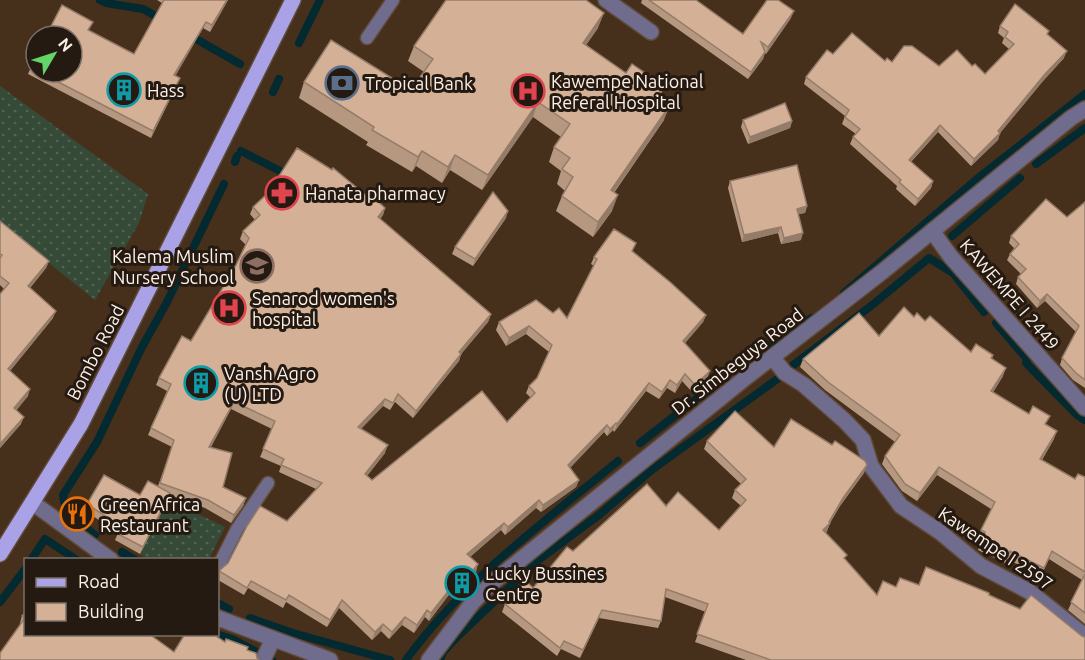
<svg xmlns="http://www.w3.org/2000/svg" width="1085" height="660" font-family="Ubuntu,sans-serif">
	<defs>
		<pattern id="grass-dots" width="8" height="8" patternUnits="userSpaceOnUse" patternTransform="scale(1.5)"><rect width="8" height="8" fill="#364a38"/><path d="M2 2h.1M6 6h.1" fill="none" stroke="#546455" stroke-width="1.8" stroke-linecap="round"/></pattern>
	</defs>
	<rect width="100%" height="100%" fill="#462f1b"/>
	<g fill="url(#grass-dots)">
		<polygon points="0,86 148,194 139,223 95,300 0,224"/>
		<polygon points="167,499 225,527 209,559 148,559 139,554"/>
	</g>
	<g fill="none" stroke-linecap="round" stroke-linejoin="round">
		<g stroke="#022a30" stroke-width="8">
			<polyline points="100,0 106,3 143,9 163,20"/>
			<polyline points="189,35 240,64"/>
			<polyline points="299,43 320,0"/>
			<polyline points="273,92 279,79"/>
			<polyline points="241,151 290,176"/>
			<polyline points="235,162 237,156"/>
			<polyline points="1036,164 1085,128"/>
			<polyline points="952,236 1020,178"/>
			<polyline points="844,293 977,179 1085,94"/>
			<polyline points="996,323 1027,359 1026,363 1077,415 1085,420"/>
			<polyline points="792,366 871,306 929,258 953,273 984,312"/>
			<polyline points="729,372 811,318"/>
			<polyline points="640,443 714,385"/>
			<path d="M95,535C82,524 64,513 63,495L97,442L142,347L166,304L224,184"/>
			<polyline points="122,552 135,560"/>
			<polyline points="31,560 45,539 77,560"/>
			<polyline points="0,602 26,568"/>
			<polyline points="218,603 229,609"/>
			<polyline points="250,618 293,633 390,660"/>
			<polyline points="216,634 232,639 272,660"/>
			<path d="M406,660C464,580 543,523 618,461"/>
			<polyline points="440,660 443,652 458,636 537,561 599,515 653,469 780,377"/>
		</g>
		<defs>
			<g id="service">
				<polyline points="367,38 393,0"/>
				<polyline points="218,567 237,529 268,483"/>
			</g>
			<g id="minor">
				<polyline points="606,0 651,32"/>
				<polyline points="932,231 951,257 1085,408"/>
				<polyline points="772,357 785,373 804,385 845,421 863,440 871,466 901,506 940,532 981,566 1030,592 1085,636"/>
				<polyline points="263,660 273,639"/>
				<polyline points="429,660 473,602 493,582 744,379 882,272 1071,118 1085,109"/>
			</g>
			<g id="tertiary">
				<polyline points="33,503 111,560"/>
				<polyline points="218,618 330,660"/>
			</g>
			<polyline id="primary" points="0,554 81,424 293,0"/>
		</defs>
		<use href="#service" stroke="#604a38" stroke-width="15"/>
		<use href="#minor" stroke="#604a38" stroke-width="18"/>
		<use href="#tertiary" stroke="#604a38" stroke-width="18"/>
		<use href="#primary" stroke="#604a38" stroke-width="18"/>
		<use href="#service" stroke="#6f6c8e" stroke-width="12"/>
		<use href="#minor" stroke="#6f6c8e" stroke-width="15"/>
		<use href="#tertiary" stroke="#6f6c8e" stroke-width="15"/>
		<use href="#primary" stroke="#a9a2e6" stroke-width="15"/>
	</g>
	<g fill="#b69881">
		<polygon points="157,0 228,0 210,32 203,28 175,76 177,85 151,138 28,74 36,56 36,72 72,72 89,31 134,54 162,3"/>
		<polygon points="642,0 696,0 743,34 791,18 766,54 765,53 763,59 748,79 641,3"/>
		<polygon points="1000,26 1048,35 1064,58 1043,81 1000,133 998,140 971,166 938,132 911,162 933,181 931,188 915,206 896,189 897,186 850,144 853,137 856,134 842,124 845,116 804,84 806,77 833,54 892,62 939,66 972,66 985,74 1009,49 1002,43 1004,38 998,33"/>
		<polygon points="598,28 586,45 626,73 664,86 660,98 664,120 614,193 612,211 593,237 556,211 562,196 565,191 557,184 561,171 549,162 554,147 561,137 533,117 482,190 450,170 442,183 416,166 412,172 366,145 368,142 299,98 304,82 411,90 424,72 408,61 414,46"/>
		<polygon points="743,120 792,121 790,128 748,144 741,127"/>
		<polygon points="730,181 807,206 805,213 798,214 801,240 781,244 778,233 742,242 728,188"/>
		<polygon points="368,197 385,208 383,215 380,219 491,314 488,322 461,354 459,361 413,418 395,402 390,410 383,406 361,429 385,453 367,476 372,480 507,422 531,398 526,393 529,386 537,378 549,352 526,334 506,346 496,330 499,322 553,313 567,318 594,266 591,264 594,257 632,252 706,315 703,322 685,343 707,379 692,392 682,381 675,393 667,388 659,399 646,391 614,432 613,430 607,436 604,432 570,468 579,480 576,487 541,512 536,508 505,535 501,530 470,557 476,572 462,588 460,586 456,590 454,588 429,621 425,617 414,633 402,625 389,639 381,631 372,640 339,608 327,627 286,602 283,608 248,588 244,595 218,580 219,571 287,521 316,489 279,472 281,466 260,457 272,429 231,409 211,447 223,487 246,498 243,506 231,523 205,508 170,495 140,554 115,540 118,533 84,510 87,504 140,495 158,486 172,447 148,435 167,391 156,385 159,378 191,341 234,269 246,245 240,239 243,231 255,220 250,214 253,207"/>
		<polygon points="1085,202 1085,388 1073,380 1060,365 1062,358 1076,332 1045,301 1037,308 1016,284 1018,277 1021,274 1007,260 1010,254 1014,248 1009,243 1011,236 1067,217"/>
		<polygon points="506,218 473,266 452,254 455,247"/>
		<polygon points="0,221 49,261 46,268 30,288 53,318 10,371 28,396 16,410 21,424 0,448 4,289 0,285"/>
		<polygon points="914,317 925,321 971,352 993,355 992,359 1003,376 993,392 1047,425 1054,439 1042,460 1075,479 1085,477 1085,624 1068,610 1082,580 1049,559 1041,576 1007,559 1005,563 978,550 982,540 978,538 981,530 991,509 937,475 917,501 902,491 882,464 885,456 895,442 825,390 800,367 803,359 879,336"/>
		<polygon points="707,441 774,447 864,473 840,506 830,523 827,531 826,533 845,560 877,595 896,587 919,585 989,595 1085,660 746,660 695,642 706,612 665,597 661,621 658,628 599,618 580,658 561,649 557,656 502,612 505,604 533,588 573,551 666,506 719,530 741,506 732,498 735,490 741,484 704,449"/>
		<polygon points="22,616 174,652 225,642 247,650 257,658 0,660 21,624 20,623"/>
	</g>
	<g fill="#947c69">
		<polygon points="227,0 228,0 210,32 212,25"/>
		<polygon points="794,11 791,18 766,54 768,47"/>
		<polygon points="604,13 598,28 577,58 583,43"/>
		<polygon points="206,22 203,28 172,82 174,75"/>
		<polygon points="1067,51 1064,58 1043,81 1000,133 998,140 971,166 974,159 998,131 1045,74"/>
		<polygon points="765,52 763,59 748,79 751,72"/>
		<polygon points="180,78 177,85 151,138 153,131"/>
		<polygon points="664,86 659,101 657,96"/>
		<polygon points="538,102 533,117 482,190 488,175"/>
		<polygon points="670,105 664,120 605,205 611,190"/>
		<polygon points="792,121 790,128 748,144 750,137"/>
		<polygon points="940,125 938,132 906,167 909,160"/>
		<polygon points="422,151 416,166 412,172 418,157"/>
		<polygon points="455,155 450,170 442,183 448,167"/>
		<polygon points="933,181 931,188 915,206 918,199"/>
		<polygon points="618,195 612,211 593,237 598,222"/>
		<polygon points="807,206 805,213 794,215 797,209"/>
		<polygon points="385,208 383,215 376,225 378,217"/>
		<polygon points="508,211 506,218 473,266 475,259"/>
		<polygon points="781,227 778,233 742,242 744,235"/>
		<polygon points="803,233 801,240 781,244 784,238"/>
		<polygon points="49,261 46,268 26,293 28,286"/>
		<polygon points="1047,294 1045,301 1037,308 1040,301"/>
		<polygon points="56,311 53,318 5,377 8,369"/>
		<polygon points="491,314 488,322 457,359 459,352"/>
		<polygon points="706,315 703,322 680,349 683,341"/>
		<polygon points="529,326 526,334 506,346 509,338"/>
		<polygon points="461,354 459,361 413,418 416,411"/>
		<polygon points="1006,368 1003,376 989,399 991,391"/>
		<polygon points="710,371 707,379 692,392 695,385"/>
		<polygon points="685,374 682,381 675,393 677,385"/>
		<polygon points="670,380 667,388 659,399 662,392"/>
		<polygon points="649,383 646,391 614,432 617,424"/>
		<polygon points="30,389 28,396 12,416 14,408"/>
		<polygon points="385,399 383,406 355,435 358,427"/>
		<polygon points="234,402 231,409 207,454 209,447"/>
		<polygon points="24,417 21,424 0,448 0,444"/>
		<polygon points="616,423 613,430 607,436 610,429"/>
		<polygon points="607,425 604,432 565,473 568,465"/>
		<polygon points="1057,431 1054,439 1037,467 1040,459"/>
		<polygon points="388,445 385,453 363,481 365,474"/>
		<polygon points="867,465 864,473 840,506 829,524 830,523 827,531 821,538 823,530 843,498"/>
		<polygon points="939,467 937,475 917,501 920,493"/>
		<polygon points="579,480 576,487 541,512 543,505"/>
		<polygon points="170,493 168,500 140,554 143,547"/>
		<polygon points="246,498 243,506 231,523 234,515"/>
		<polygon points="539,500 536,508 505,535 508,527"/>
		<polygon points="504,523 501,530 464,562 467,554"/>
		<polygon points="478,564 476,572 462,588 465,580"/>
		<polygon points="463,578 460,586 456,590 459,582"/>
		<polygon points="457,580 454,588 429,621 431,613"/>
		<polygon points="342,600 339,608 327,627 330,620"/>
		<polygon points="427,610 425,617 414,633 417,625"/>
		<polygon points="602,610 599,618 580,658 583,650"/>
		<polygon points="405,617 402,625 389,639 392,632"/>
		<polygon points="383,624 381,631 372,640 375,632"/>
	</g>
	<g fill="#d4b196" stroke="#947c69" stroke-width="1.5">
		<polygon points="164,0 227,0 212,25 206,22 174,75 180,78 153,131 39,72 72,72 72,36 46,36 62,5 93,22 88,30 134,54"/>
		<polygon points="446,0 586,0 604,13 583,43 626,73 632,64 664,86 657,96 670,105 611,190 618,195 598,222 562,196 573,177 562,169 570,158 554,147 570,124 538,102 488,175 455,155 448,167 422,151 418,157 372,130 374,127 304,82 331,40 411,90 433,59 414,46"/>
		<polygon points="649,0 696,0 743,34 767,0 778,0 794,11 768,47 761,42 765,52 751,72"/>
		<polygon points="1015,4 1049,31 1047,34 1067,51 1045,74 998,131 1000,133 974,159 940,125 909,160 933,181 918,199 899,182 901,180 853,137 860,129 845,117 849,110 806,77 827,50 833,54 852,33 885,61 887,58 892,62 904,46 912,46 939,66 957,50 972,66 975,64 985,74 1014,44 1005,37 1008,32 1000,26"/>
		<polygon points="36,56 36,71 30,68"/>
		<polygon points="785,103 792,121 750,137 743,120"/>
		<polygon points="297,148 332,170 333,168 368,197 370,194 385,208 378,217 491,314 459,352 461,354 416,411 398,394 393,403 385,399 358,427 388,445 365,474 372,480 482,391 507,422 535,393 529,386 537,378 552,345 529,326 509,338 499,322 536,300 553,313 559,308 567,318 597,259 594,257 614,229 636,243 632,251 670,282 706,315 683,341 710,371 695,385 685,374 677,385 670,380 662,392 649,383 617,424 616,423 610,429 607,425 568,465 579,480 543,505 539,500 508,527 504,523 467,554 478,564 465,580 463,578 459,582 457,580 431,613 427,610 417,625 405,617 392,632 383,624 375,632 342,600 330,620 289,595 286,600 251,581 247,588 219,571 228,563 247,526 260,506 287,521 322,483 281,465 284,459 263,449 275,421 234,402 209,447 232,453 223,487 246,498 234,515 208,500 160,483 174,440 151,428 171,384 159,378 182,336 191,341 234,269 249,238 243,231 260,215 253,207 268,193"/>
		<polygon points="797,165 807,206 797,209 803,233 784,238 781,227 744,235 730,181"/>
		<polygon points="493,192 508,211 475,259 455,247"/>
		<polygon points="1046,199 1067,217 1085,202 1085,380 1076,373 1062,358 1079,326 1047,294 1040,301 1018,277 1026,269 1010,254 1019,244 1011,236"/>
		<polygon points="0,221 49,261 28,286 56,311 8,369 30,389 14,408 24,417 0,444 0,294 9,283 0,276 0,258 2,255 0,254"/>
		<polygon points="904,307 914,317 917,313 925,321 930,316 971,352 976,344 993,355 991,358 1006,368 991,391 1029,414 1033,406 1050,416 1045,424 1057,431 1040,459 1075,479 1078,474 1085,477 1085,572 1052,551 1044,568 1010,551 1008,555 981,542 985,532 981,530 995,502 939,467 920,493 905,484 885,456 900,435 828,382 803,359 859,313 879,336"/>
		<polygon points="735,411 774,447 791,419 832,445 835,441 865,461 867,465 843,498 829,522 830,523 823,530 847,555 844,558 877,595 883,581 896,587 900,578 919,585 926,567 989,593 989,595 1020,609 1031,595 1082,636 1085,637 1085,660 771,660 697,634 708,604 666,589 661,621 602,610 583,650 564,641 560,648 505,604 525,580 533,588 567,547 573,551 647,484 666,506 678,492 719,530 746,500 735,490 746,479 707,441"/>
		<polygon points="104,475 140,495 148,481 170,493 143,547 118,534 122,527 87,504"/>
		<polygon points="1085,574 1085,613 1071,602"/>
		<polygon points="26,612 26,634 149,634 174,652 185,634 213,634 225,642 226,639 248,647 247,650 256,653 257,658 259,660 0,660 0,653 25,618 22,616"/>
	</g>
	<defs>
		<symbol id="bank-ring" viewBox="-11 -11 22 22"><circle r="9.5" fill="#241a11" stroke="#5c6f8a" stroke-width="1.5"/><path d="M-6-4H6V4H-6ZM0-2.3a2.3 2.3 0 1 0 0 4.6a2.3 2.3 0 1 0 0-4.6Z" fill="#5c6f8a"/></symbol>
		<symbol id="building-ring" viewBox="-11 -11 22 22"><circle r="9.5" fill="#241a11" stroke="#0f9aa8" stroke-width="1.5"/><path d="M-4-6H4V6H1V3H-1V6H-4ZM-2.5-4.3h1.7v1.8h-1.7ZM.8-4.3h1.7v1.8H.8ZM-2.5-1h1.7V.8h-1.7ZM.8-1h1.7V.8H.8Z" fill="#0f9aa8"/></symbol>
		<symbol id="hospital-ring" viewBox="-11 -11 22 22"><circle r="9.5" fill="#241a11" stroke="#e0444e" stroke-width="1.5"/><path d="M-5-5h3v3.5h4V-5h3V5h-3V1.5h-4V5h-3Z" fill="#e0444e"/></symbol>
		<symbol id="pharmacy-ring" viewBox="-11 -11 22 22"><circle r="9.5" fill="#241a11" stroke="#e0444e" stroke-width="1.5"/><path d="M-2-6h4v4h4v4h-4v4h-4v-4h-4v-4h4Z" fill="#e0444e"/></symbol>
		<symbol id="school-ring" viewBox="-11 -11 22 22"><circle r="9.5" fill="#241a11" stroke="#8d6e63" stroke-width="1.5"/><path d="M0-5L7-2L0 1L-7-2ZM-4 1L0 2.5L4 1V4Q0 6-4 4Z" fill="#8d6e63"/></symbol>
		<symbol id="restaurant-ring" viewBox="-11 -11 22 22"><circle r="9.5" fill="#241a11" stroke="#e8710a" stroke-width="1.5"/><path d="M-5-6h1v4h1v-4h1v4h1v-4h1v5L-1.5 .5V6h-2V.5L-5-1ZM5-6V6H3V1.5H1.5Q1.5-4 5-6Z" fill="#e8710a"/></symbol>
	</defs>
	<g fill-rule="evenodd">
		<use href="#bank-ring" x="323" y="64" width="38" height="38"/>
		<use href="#building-ring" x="105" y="71" width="38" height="38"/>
		<use href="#hospital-ring" x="509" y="72" width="38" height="38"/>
		<use href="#pharmacy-ring" x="263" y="174" width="38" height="38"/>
		<use href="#school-ring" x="238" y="247" width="38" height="38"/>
		<use href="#hospital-ring" x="210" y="289" width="38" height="38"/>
		<use href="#building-ring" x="182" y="364" width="38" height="38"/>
		<use href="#restaurant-ring" x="58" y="495" width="38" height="38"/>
		<use href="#building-ring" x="443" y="564" width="38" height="38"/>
	</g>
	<g text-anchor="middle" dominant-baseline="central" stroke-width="6" stroke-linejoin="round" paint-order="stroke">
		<g font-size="18" fill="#fdf0e7" stroke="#241a11" text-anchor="start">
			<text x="551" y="81">Kawempe National<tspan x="551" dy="21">Referal Hospital</tspan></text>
			<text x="365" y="83">Tropical Bank</text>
			<text x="147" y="90">Hass</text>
			<text x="305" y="193">Hanata pharmacy</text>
			<text x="234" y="256" text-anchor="end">Kalema Muslim<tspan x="234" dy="21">Nursery School</tspan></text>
			<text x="252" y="298">Senarod women's<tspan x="252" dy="21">hospital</tspan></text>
			<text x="224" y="373">Vansh Agro<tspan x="224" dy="21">(U) LTD</tspan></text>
			<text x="100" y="504">Green Africa<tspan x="100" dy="21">Restaurant</tspan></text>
			<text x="485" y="573">Lucky Bussines<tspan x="485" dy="21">Centre</tspan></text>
		</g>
		<g font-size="18" fill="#fdf0e7" stroke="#241a11">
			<text transform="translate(1010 294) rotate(49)">KAWEMPE I 2449</text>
			<text transform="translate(95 352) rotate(-63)">Bombo Road</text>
			<text transform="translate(737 361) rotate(-38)">Dr. Simbeguya Road</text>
			<text transform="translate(996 548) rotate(34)">Kawempe I 2597</text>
		</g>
	</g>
	<rect x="24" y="558" width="195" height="78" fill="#241a11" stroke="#7b7067" stroke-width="1.5"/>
	<rect x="36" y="578" width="30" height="9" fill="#a9a2e6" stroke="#7b7067" stroke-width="1.5"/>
	<text x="78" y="588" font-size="18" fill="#fdf0e7">Road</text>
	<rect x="36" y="603" width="30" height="18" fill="#d4b196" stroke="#7b7067" stroke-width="1.5"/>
	<text x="78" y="618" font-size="18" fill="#fdf0e7">Building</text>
	<g transform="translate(54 54) rotate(51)"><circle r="28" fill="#241a11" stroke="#7b7067" stroke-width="1.5"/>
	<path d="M0-4.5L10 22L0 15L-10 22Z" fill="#65d467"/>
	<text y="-9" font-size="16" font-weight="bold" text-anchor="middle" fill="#fdf0e7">N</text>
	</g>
</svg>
